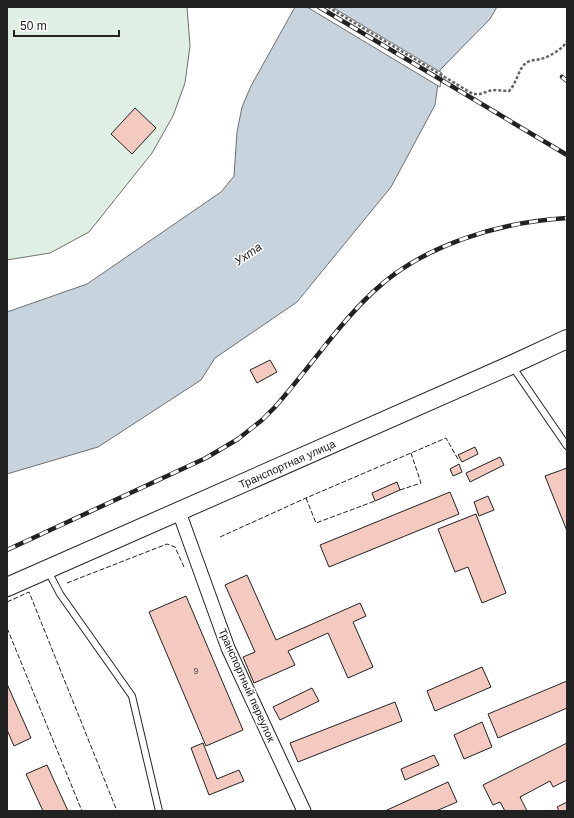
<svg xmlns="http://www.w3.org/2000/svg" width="574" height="818" font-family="Helvetica,sans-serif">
	<rect width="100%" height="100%" fill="#fff"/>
	<polygon fill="#e0efe3" stroke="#6f6f6f" points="7,7 187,7 190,46 185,83 173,116 152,153 89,232 50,253 7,260"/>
	<polygon fill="#c7d3dd" stroke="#6f6f6f" points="295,7 497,7 490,19 440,70 435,105 391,187 297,302 215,358 201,380 98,447 7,474 7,312 87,284 221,192 234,176 237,132 242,107 251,86"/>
	<polygon fill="#fff" stroke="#6f6f6f" points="307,7 332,7 442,73 440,87"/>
	<g fill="#f3c9c0" stroke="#222">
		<polygon points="135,108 156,128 132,154 111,134"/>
		<polygon points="270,360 277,372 257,383 250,370"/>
		<polygon points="475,447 478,454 462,462 458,455"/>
		<polygon points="500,457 504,465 470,482 466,473"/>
		<polygon points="459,464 462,472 453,476 450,469"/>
		<polygon points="567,468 567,531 545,476"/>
		<polygon points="397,482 400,490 375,501 372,493"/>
		<polygon points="450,492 459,514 329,567 320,545"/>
		<polygon points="488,496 494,510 479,516 474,502"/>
		<polygon points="476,514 506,593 482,603 468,567 455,572 438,529"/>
		<polygon points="247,575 276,640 360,603 366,616 353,622 373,667 348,678 328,633 288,651 295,665 254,683 243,657 255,652 225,585"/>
		<polygon points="186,596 243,730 206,746 149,612"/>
		<polygon points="482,667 491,687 435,711 427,691"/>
		<polygon points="567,681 567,708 498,738 488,714"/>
		<polygon points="7,684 31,738 14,746 7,730"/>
		<polygon points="312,688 319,701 280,720 273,707"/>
		<polygon points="395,702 402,721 298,762 290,743"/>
		<polygon points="482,722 492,747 464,759 454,735"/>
		<polygon points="203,743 217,779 239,770 244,781 209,795 191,748"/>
		<polygon points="567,743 567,780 553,787 550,781 520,797 527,811 505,811 500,802 493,805 483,785"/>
		<polygon points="434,755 439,765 405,780 401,769"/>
		<polygon points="47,765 68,811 43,811 26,774"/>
		<polygon points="448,782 457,802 436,811 385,811"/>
		<polygon points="567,802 567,811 559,811 557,807"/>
	</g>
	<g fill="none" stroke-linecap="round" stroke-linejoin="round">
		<defs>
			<g id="lane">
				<polyline points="512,366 567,446"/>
				<polyline points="48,571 60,594 132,696 159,811"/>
			</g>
			<polyline id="street" points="179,512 228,648 304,811"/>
			<polyline id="secondary" points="7,587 511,365 567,339"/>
		</defs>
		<use href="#lane" stroke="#222" stroke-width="8"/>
		<use href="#street" stroke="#222" stroke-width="15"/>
		<use href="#secondary" stroke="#222" stroke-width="20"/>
		<path stroke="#646464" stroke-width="2.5" stroke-dasharray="3 2" stroke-linecap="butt" d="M328,7L473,94H480L492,90L509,91C517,83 518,69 526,63C530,60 536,60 541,59C550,56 562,50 567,41"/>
		<use href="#lane" stroke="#fff" stroke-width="6"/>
		<use href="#street" stroke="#fff" stroke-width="13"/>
		<use href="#secondary" stroke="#fff" stroke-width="18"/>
		<defs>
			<g id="rail">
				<polyline points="319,7 567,155"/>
				<polyline points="562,77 567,81"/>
				<path d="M7,550L206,458L238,439L262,420L275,407C308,370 336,327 373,292C422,245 500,222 567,218"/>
			</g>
		</defs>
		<use href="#rail" stroke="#222" stroke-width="4.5"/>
		<use href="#rail" stroke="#fff" stroke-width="3" stroke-dasharray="9" stroke-linecap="butt"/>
		<g stroke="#222" stroke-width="1" stroke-dasharray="5 2" stroke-linecap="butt">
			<polyline points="400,490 421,483 411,453"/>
			<polyline points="306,498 316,523 375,501"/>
			<polyline points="220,537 306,498 446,438 459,461"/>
			<polyline points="67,583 167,544 175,547 184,567"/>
			<polyline points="7,602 29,592 117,811"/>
			<polyline points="7,628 82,811"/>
		</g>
	</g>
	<g text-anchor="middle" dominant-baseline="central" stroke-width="3" stroke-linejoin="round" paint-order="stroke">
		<g font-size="9" fill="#564c4a">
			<text x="196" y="671">9</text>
		</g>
		<g font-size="11" fill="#222" stroke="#fff">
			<text transform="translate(287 464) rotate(-24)">Транспортная улица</text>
			<text transform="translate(247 685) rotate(66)">Транспортный переулок</text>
		</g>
		<g font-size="12" font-style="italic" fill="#222" stroke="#fff">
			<text transform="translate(248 254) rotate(-35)">Ухта</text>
		</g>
	</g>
	<rect width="574" height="818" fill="none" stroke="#222222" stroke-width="16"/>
	<path d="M14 30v6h105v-6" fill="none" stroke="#222222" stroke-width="2"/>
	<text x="20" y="30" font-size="12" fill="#222222" stroke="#ffffff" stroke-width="3" paint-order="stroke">50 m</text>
</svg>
